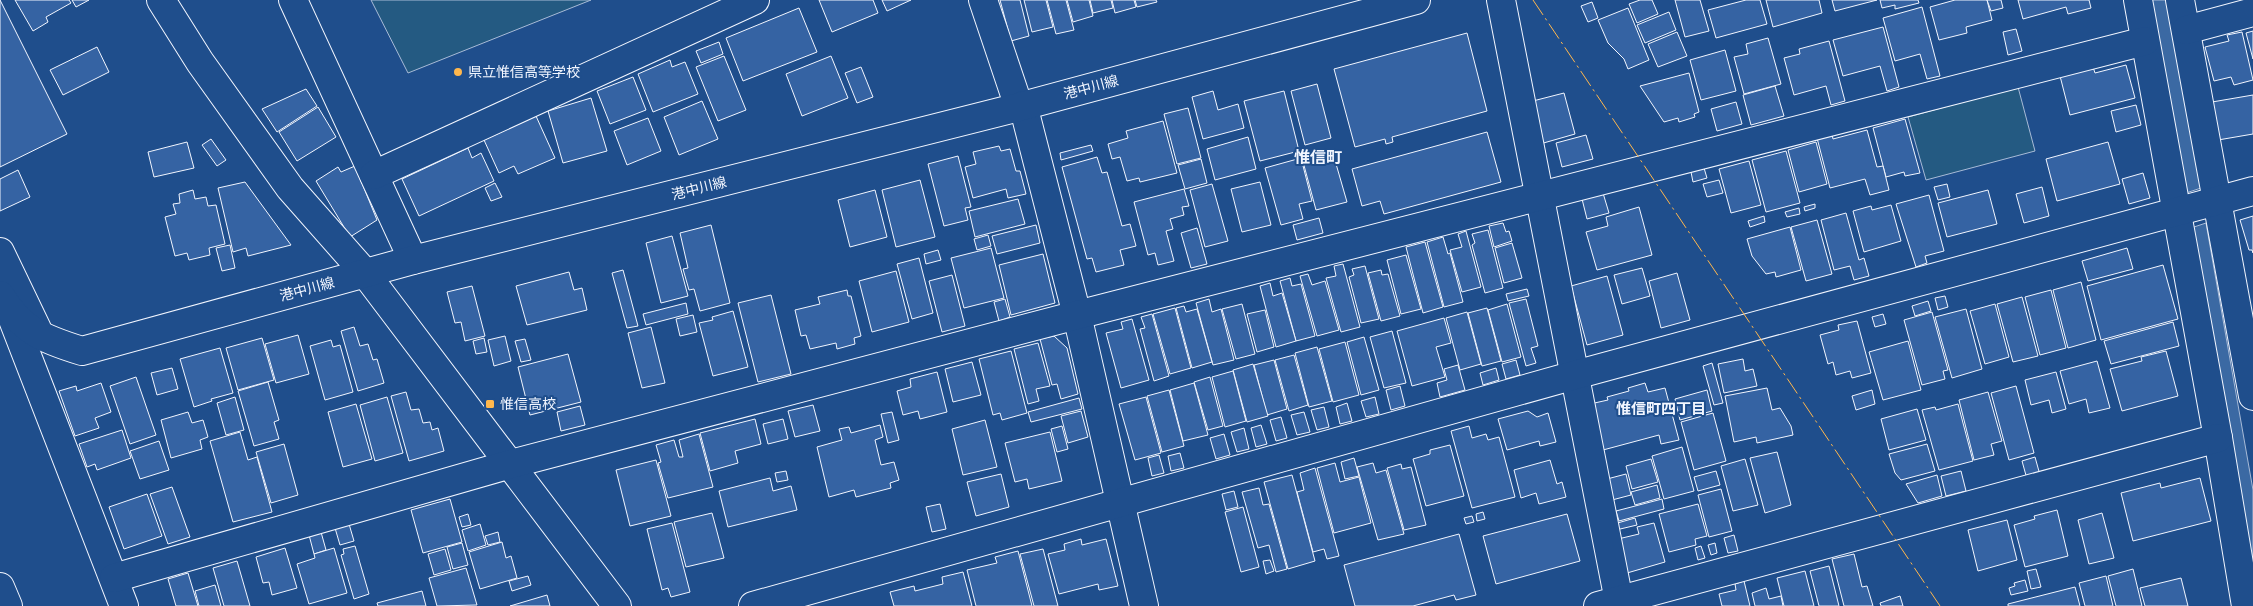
<svg xmlns="http://www.w3.org/2000/svg" width="2253" height="606" font-family="'Public Sans','Noto Sans JP',sans-serif">
	<rect width="100%" height="100%" fill="#1f4e8c"/>
	<g fill="#245a82" stroke="#a8bbd7">
		<polygon points="371,0 591,0 408,73"/>
		<polygon points="2018,87 2035,151 1926,180 1908,117"/>
	</g>
	<g fill="#3b69a3" stroke="#a8bbd7">
		<polygon points="2151,0 2168,0 2201,188 2186,193"/>
		<polygon points="2206,223 2253,490 2253,574 2191,228"/>
	</g>
	<g fill="#3563a3" stroke="#f2f6ff">
		<polygon points="0,0 67,134 0,167"/>
		<polygon points="15,0 69,0 71,3 46,17 48,22 33,31"/>
		<polygon points="72,0 89,0 76,7"/>
		<polygon points="819,0 873,0 878,13 832,32"/>
		<polygon points="882,0 911,0 887,11"/>
		<polygon points="1000,0 1020,0 1029,36 1011,41"/>
		<polygon points="1024,0 1046,0 1053,27 1032,32"/>
		<polygon points="1047,0 1066,0 1074,30 1056,34"/>
		<polygon points="1067,0 1089,0 1093,16 1073,22"/>
		<polygon points="1090,0 1111,0 1113,8 1093,13"/>
		<polygon points="1112,0 1134,0 1136,7 1115,13"/>
		<polygon points="1135,0 1156,0 1157,2 1137,7"/>
		<polygon points="1640,0 1652,0 1658,14 1637,23 1629,4"/>
		<polygon points="1675,0 1700,0 1709,31 1685,37"/>
		<polygon points="1746,0 1760,0 1767,24 1716,38 1708,10"/>
		<polygon points="1766,0 1819,0 1822,13 1773,27"/>
		<polygon points="1832,0 1877,0 1835,11"/>
		<polygon points="1880,0 1918,0 1919,3 1895,9 1895,5 1882,8"/>
		<polygon points="1955,0 1987,0 1992,20 1966,27 1967,33 1939,40 1930,7"/>
		<polygon points="1987,0 2001,0 2003,8 1991,11"/>
		<polygon points="2018,0 2089,0 2091,8 2068,14 2066,7 2023,19"/>
		<polygon points="1592,2 1598,18 1588,22 1581,6"/>
		<polygon points="1922,7 1940,76 1927,79 1920,54 1895,61 1883,18"/>
		<polygon points="799,8 817,52 743,81 726,38"/>
		<polygon points="1628,8 1649,60 1628,69 1624,59 1608,43 1598,20"/>
		<polygon points="1669,12 1676,30 1645,43 1637,25"/>
		<polygon points="1883,27 1899,87 1887,91 1880,66 1843,76 1833,40"/>
		<polygon points="2016,29 2022,51 2008,55 2003,32"/>
		<polygon points="2253,31 2253,59 2246,33"/>
		<polygon points="1677,32 1687,56 1658,67 1648,44"/>
		<polygon points="2242,32 2253,80 2234,85 2231,77 2214,81 2205,47 2229,41 2227,35"/>
		<polygon points="1467,33 1487,111 1392,137 1393,142 1386,144 1385,139 1355,147 1334,69"/>
		<polygon points="1768,38 1781,84 1744,94 1734,57 1748,54 1746,44"/>
		<polygon points="1829,41 1845,101 1831,105 1826,86 1794,95 1784,58 1800,54 1799,49"/>
		<polygon points="719,42 723,54 701,63 696,51"/>
		<polygon points="97,47 109,72 63,95 50,70"/>
		<polygon points="1725,50 1736,91 1701,100 1690,60"/>
		<polygon points="724,56 746,110 718,121 696,67"/>
		<polygon points="831,56 848,98 802,116 786,74"/>
		<polygon points="670,60 672,67 685,62 698,94 653,112 638,74"/>
		<polygon points="2126,65 2135,98 2070,115 2060,76 2093,67 2095,73"/>
		<polygon points="861,67 873,97 857,103 845,73"/>
		<polygon points="1689,73 1699,112 1694,114 1695,117 1679,122 1678,118 1664,122 1640,86"/>
		<polygon points="633,77 646,110 610,124 597,91"/>
		<polygon points="1317,84 1331,138 1305,145 1291,91"/>
		<polygon points="1775,86 1784,116 1751,125 1743,95"/>
		<polygon points="306,89 317,106 277,132 262,109"/>
		<polygon points="1213,91 1218,110 1238,104 1244,128 1203,139 1192,97"/>
		<polygon points="1284,91 1299,151 1260,161 1244,101"/>
		<polygon points="1564,93 1575,134 1540,144 1529,102"/>
		<polygon points="2253,95 2253,134 2218,140 2212,102"/>
		<polygon points="591,98 607,151 563,163 548,111"/>
		<polygon points="702,101 718,139 679,155 664,117"/>
		<polygon points="1736,102 1742,124 1717,131 1711,109"/>
		<polygon points="2136,105 2141,125 2116,132 2111,111"/>
		<polygon points="318,107 336,137 297,161 279,132"/>
		<polygon points="1188,108 1201,158 1177,164 1164,114"/>
		<polygon points="536,116 555,158 518,174 514,166 499,173 484,140"/>
		<polygon points="648,118 661,151 627,165 614,131"/>
		<polygon points="1905,119 1920,173 1905,176 1904,172 1886,177 1873,128"/>
		<polygon points="1163,121 1177,173 1140,182 1139,178 1127,181 1120,157 1112,159 1108,144 1128,138 1126,131"/>
		<polygon points="1867,130 1877,167 1883,166 1889,190 1870,195 1865,179 1830,188 1817,138 1832,134 1833,139"/>
		<polygon points="1487,132 1501,182 1384,214 1380,201 1362,206 1352,169"/>
		<polygon points="1586,135 1593,159 1562,167 1556,143"/>
		<polygon points="1248,137 1256,169 1215,180 1207,149"/>
		<polygon points="211,139 226,160 217,166 202,145"/>
		<polygon points="187,142 194,168 154,177 148,152"/>
		<polygon points="1816,142 1827,184 1799,192 1788,150"/>
		<polygon points="2108,142 2120,184 2057,201 2046,159"/>
		<polygon points="1091,145 1093,151 1061,160 1060,153"/>
		<polygon points="999,146 1001,151 1010,149 1016,171 1020,171 1026,194 1008,198 1006,189 973,198 965,167 976,164 973,152"/>
		<polygon points="468,148 472,158 481,153 494,181 419,216 402,179"/>
		<polygon points="1332,150 1347,202 1316,210 1302,158"/>
		<polygon points="1786,151 1800,203 1766,212 1752,160"/>
		<polygon points="958,156 971,207 965,208 968,220 944,226 928,164"/>
		<polygon points="1097,157 1102,173 1107,172 1122,226 1130,224 1136,246 1120,250 1124,265 1096,272 1092,258 1087,259 1062,167"/>
		<polygon points="1301,158 1312,201 1299,204 1303,219 1281,225 1265,168"/>
		<polygon points="1201,159 1207,183 1185,189 1178,165"/>
		<polygon points="1749,161 1761,205 1731,213 1719,169"/>
		<polygon points="355,166 377,220 350,237 316,181 338,167 341,172"/>
		<polygon points="1704,168 1707,178 1693,182 1691,172"/>
		<polygon points="18,170 30,197 0,211 0,179"/>
		<polygon points="2143,173 2150,198 2129,204 2122,179"/>
		<polygon points="920,180 935,237 896,247 882,190"/>
		<polygon points="1719,180 1723,193 1707,197 1703,184"/>
		<polygon points="245,182 291,245 248,256 246,248 233,252 218,188"/>
		<polygon points="1260,182 1271,225 1242,232 1231,189"/>
		<polygon points="495,183 502,197 491,201 485,188"/>
		<polygon points="1212,184 1228,241 1205,247 1190,190"/>
		<polygon points="1947,184 1950,197 1938,200 1934,187"/>
		<polygon points="2042,187 2049,216 2024,223 2016,194"/>
		<polygon points="1184,189 1189,206 1182,207 1184,215 1170,219 1173,229 1166,231 1174,261 1158,265 1155,253 1148,255 1134,202"/>
		<polygon points="193,190 195,199 206,197 208,206 216,205 225,244 209,248 210,255 189,260 187,253 175,256 165,217 176,214 173,204 180,203 179,194"/>
		<polygon points="875,190 887,237 850,247 838,200"/>
		<polygon points="1988,190 1997,224 1947,237 1938,203"/>
		<polygon points="1603,193 1609,213 1587,219 1582,199"/>
		<polygon points="1929,195 1944,251 1925,256 1927,263 1916,267 1896,204"/>
		<polygon points="1018,199 1025,224 975,237 969,211"/>
		<polygon points="1815,204 1815,208 1805,211 1804,207"/>
		<polygon points="1891,205 1901,241 1864,252 1853,211 1871,206 1872,210"/>
		<polygon points="1639,207 1652,255 1597,270 1586,232 1608,226 1606,217"/>
		<polygon points="1799,208 1800,214 1787,217 1785,212"/>
		<polygon points="1846,213 1859,260 1864,258 1869,276 1854,280 1850,266 1834,270 1821,220"/>
		<polygon points="1764,216 1765,222 1750,227 1748,221"/>
		<polygon points="2253,216 2253,253 2252,250 2249,250 2240,220"/>
		<polygon points="1319,218 1323,233 1297,240 1293,225"/>
		<polygon points="1817,220 1832,274 1806,281 1791,227"/>
		<polygon points="1503,223 1506,232 1509,231 1512,241 1494,247 1489,226"/>
		<polygon points="711,225 730,303 700,311 694,289 689,290 683,269 688,268 680,233"/>
		<polygon points="1036,225 1040,243 997,254 992,236"/>
		<polygon points="1790,227 1801,270 1776,277 1775,272 1766,274 1752,256 1747,239"/>
		<polygon points="1197,228 1207,264 1191,268 1181,233"/>
		<polygon points="1488,230 1503,288 1485,293 1472,245 1475,243 1472,234"/>
		<polygon points="1466,231 1481,287 1462,292 1450,250 1462,247 1458,234"/>
		<polygon points="988,235 991,246 977,250 974,239"/>
		<polygon points="672,236 688,296 661,303 646,243"/>
		<polygon points="1443,237 1448,254 1450,253 1463,302 1444,307 1427,242"/>
		<polygon points="1425,242 1443,307 1423,313 1406,247"/>
		<polygon points="1512,243 1522,278 1504,283 1495,248"/>
		<polygon points="230,245 235,268 222,271 216,248"/>
		<polygon points="991,248 1004,298 964,308 951,258"/>
		<polygon points="2127,248 2133,269 2088,281 2082,261"/>
		<polygon points="938,250 941,260 926,264 924,254"/>
		<polygon points="1043,254 1055,303 1011,315 999,265"/>
		<polygon points="1406,255 1421,309 1401,314 1387,260"/>
		<polygon points="919,258 933,313 912,319 897,264"/>
		<polygon points="1343,264 1360,327 1341,332 1326,278 1336,276 1334,266"/>
		<polygon points="2163,265 2178,319 2101,340 2087,286"/>
		<polygon points="1365,266 1379,319 1361,323 1349,277 1354,275 1352,269"/>
		<polygon points="1642,268 1650,296 1622,304 1614,275"/>
		<polygon points="623,270 638,326 627,328 612,273"/>
		<polygon points="1381,270 1382,275 1388,274 1400,316 1381,321 1368,273"/>
		<polygon points="896,271 909,322 872,332 859,281"/>
		<polygon points="569,272 574,290 582,288 587,310 527,325 516,286"/>
		<polygon points="1677,273 1690,320 1661,328 1649,281"/>
		<polygon points="1308,274 1312,285 1325,281 1339,330 1317,336 1300,276"/>
		<polygon points="952,275 965,326 942,332 929,281"/>
		<polygon points="1607,276 1623,335 1587,345 1571,286"/>
		<polygon points="1290,278 1292,286 1301,284 1315,336 1296,341 1280,281"/>
		<polygon points="2081,282 2096,340 2068,348 2053,290"/>
		<polygon points="1270,283 1273,296 1282,293 1296,341 1276,347 1260,286"/>
		<polygon points="472,286 485,336 465,341 461,322 455,323 447,292"/>
		<polygon points="1527,289 1529,296 1508,301 1506,294"/>
		<polygon points="847,290 848,296 851,296 861,336 854,338 855,344 837,349 836,343 810,349 806,335 801,336 795,310 820,304 818,297"/>
		<polygon points="2051,290 2066,348 2040,355 2025,297"/>
		<polygon points="771,295 791,374 758,382 738,303"/>
		<polygon points="1945,296 1948,307 1938,310 1935,298"/>
		<polygon points="2022,297 2038,356 2013,362 1997,304"/>
		<polygon points="1005,299 1010,317 999,321 994,302"/>
		<polygon points="1209,299 1212,312 1221,309 1234,360 1213,365 1196,303"/>
		<polygon points="1526,299 1538,346 1531,348 1536,363 1526,366 1509,303"/>
		<polygon points="1928,301 1931,311 1915,316 1912,306"/>
		<polygon points="686,303 688,314 646,325 643,314"/>
		<polygon points="1242,304 1255,354 1236,359 1222,309"/>
		<polygon points="1507,304 1521,357 1502,362 1488,310"/>
		<polygon points="1995,304 2009,357 1985,364 1970,311"/>
		<polygon points="1184,306 1186,312 1197,309 1212,362 1192,368 1176,308"/>
		<polygon points="1175,308 1191,368 1170,374 1153,314"/>
		<polygon points="1487,308 1501,361 1482,366 1468,313"/>
		<polygon points="1966,309 1982,369 1952,378 1935,317"/>
		<polygon points="1265,310 1274,347 1257,352 1247,314"/>
		<polygon points="733,311 748,367 713,376 699,323 713,320 712,317"/>
		<polygon points="1467,312 1481,364 1460,370 1446,318"/>
		<polygon points="1932,312 1948,370 1943,371 1945,379 1922,385 1904,320"/>
		<polygon points="1152,314 1169,376 1154,381 1140,329 1145,328 1141,317"/>
		<polygon points="1883,314 1886,324 1875,327 1872,317"/>
		<polygon points="693,315 697,332 680,336 676,319"/>
		<polygon points="1444,318 1451,343 1436,347 1445,377 1412,386 1397,331"/>
		<polygon points="1132,319 1149,380 1121,388 1106,333 1123,329 1121,322"/>
		<polygon points="1857,321 1871,373 1852,378 1850,371 1836,375 1833,362 1828,364 1820,335 1839,330 1838,325"/>
		<polygon points="2173,322 2179,346 2111,364 2104,341"/>
		<polygon points="354,327 360,346 368,344 373,360 377,359 384,383 358,391 341,331"/>
		<polygon points="651,327 665,383 642,388 628,333"/>
		<polygon points="1392,331 1406,383 1384,388 1370,337"/>
		<polygon points="298,335 309,374 276,383 265,344"/>
		<polygon points="505,336 511,361 494,366 488,340"/>
		<polygon points="1054,336 1067,348 1078,394 1061,399 1057,384 1052,385 1040,339"/>
		<polygon points="1364,337 1379,390 1361,395 1347,342"/>
		<polygon points="262,338 274,380 238,390 226,348"/>
		<polygon points="484,338 487,352 476,354 473,341"/>
		<polygon points="525,339 531,360 521,362 515,341"/>
		<polygon points="331,340 333,347 340,345 353,392 325,400 310,346"/>
		<polygon points="1908,341 1921,390 1883,400 1869,352"/>
		<polygon points="1345,342 1359,395 1333,402 1319,349"/>
		<polygon points="1038,343 1050,386 1036,389 1039,401 1028,404 1014,349"/>
		<polygon points="1317,347 1332,401 1309,407 1295,353"/>
		<polygon points="220,348 233,393 211,399 212,401 194,407 180,359"/>
		<polygon points="1011,351 1027,413 1002,420 1000,413 993,415 979,359"/>
		<polygon points="2166,351 2178,396 2122,411 2110,369 2142,361 2141,357"/>
		<polygon points="568,354 581,402 530,415 518,367"/>
		<polygon points="1294,355 1308,405 1289,411 1275,360"/>
		<polygon points="1743,359 1745,371 1753,369 1757,386 1724,393 1718,364"/>
		<polygon points="1274,360 1287,409 1267,415 1254,365"/>
		<polygon points="1516,360 1520,375 1506,379 1502,364"/>
		<polygon points="2097,361 2110,408 2089,413 2086,399 2069,404 2060,371"/>
		<polygon points="972,362 981,395 953,402 945,369"/>
		<polygon points="1712,363 1723,403 1714,405 1703,366"/>
		<polygon points="1253,364 1268,416 1247,422 1233,370"/>
		<polygon points="1458,365 1465,390 1440,397 1437,383 1447,380 1444,369"/>
		<polygon points="172,368 178,389 157,395 151,373"/>
		<polygon points="1496,368 1499,380 1483,385 1480,373"/>
		<polygon points="1233,371 1246,421 1225,427 1212,377"/>
		<polygon points="937,372 947,412 920,419 918,411 903,415 897,391 911,387 910,379"/>
		<polygon points="2056,372 2066,409 2052,413 2049,400 2031,405 2025,380"/>
		<polygon points="136,377 156,435 130,444 110,386"/>
		<polygon points="1210,377 1223,426 1208,430 1194,382"/>
		<polygon points="268,382 279,420 274,422 279,439 254,446 238,391"/>
		<polygon points="101,383 111,412 95,418 99,428 75,436 59,391 76,386 77,391"/>
		<polygon points="1194,383 1208,435 1183,441 1170,390"/>
		<polygon points="1645,383 1648,392 1665,388 1679,440 1661,444 1659,435 1603,450 1590,404 1608,400 1607,397 1629,391 1628,388"/>
		<polygon points="1400,386 1405,406 1391,410 1386,390"/>
		<polygon points="2016,386 2034,453 2009,460 1991,393"/>
		<polygon points="1767,388 1772,410 1780,408 1791,426 1793,435 1757,443 1756,437 1734,442 1725,396"/>
		<polygon points="1169,390 1184,446 1162,452 1147,396"/>
		<polygon points="1707,390 1712,411 1680,420 1675,399"/>
		<polygon points="1872,390 1875,404 1856,410 1852,396"/>
		<polygon points="406,392 411,410 419,409 423,423 430,422 432,430 438,428 444,451 409,461 391,396"/>
		<polygon points="1988,392 2002,441 1991,444 1994,455 1974,460 1959,400"/>
		<polygon points="235,397 244,430 226,435 217,403"/>
		<polygon points="387,397 403,453 375,461 360,405"/>
		<polygon points="1146,397 1161,453 1135,460 1119,404"/>
		<polygon points="1375,397 1379,414 1366,417 1361,401"/>
		<polygon points="1079,398 1082,409 1031,422 1028,412"/>
		<polygon points="1347,403 1352,421 1340,424 1336,407"/>
		<polygon points="356,404 372,459 343,467 328,412"/>
		<polygon points="1958,404 1973,461 1939,470 1922,410 1935,407 1936,410"/>
		<polygon points="813,405 820,431 795,437 788,411"/>
		<polygon points="580,406 585,425 561,431 557,412"/>
		<polygon points="1324,407 1329,427 1317,430 1311,410"/>
		<polygon points="1917,409 1926,440 1889,450 1881,419"/>
		<polygon points="1081,411 1088,437 1068,443 1061,416"/>
		<polygon points="1528,411 1537,417 1548,413 1556,442 1540,446 1539,441 1507,450 1498,419"/>
		<polygon points="188,412 192,423 203,420 208,437 200,440 202,449 171,458 161,420"/>
		<polygon points="892,412 899,440 888,443 881,414"/>
		<polygon points="1304,412 1310,432 1297,435 1291,415"/>
		<polygon points="1713,413 1726,461 1694,470 1681,422"/>
		<polygon points="1281,417 1287,438 1276,441 1270,420"/>
		<polygon points="755,419 761,444 735,451 738,463 710,471 700,433"/>
		<polygon points="783,419 788,439 768,444 763,424"/>
		<polygon points="985,420 997,467 963,475 952,429"/>
		<polygon points="880,425 883,437 875,440 881,465 894,462 899,480 890,483 891,488 856,497 854,490 829,497 817,447 842,440 839,429 849,427 851,433"/>
		<polygon points="1261,425 1267,444 1256,447 1251,428"/>
		<polygon points="1062,426 1068,449 1057,452 1051,429"/>
		<polygon points="1469,426 1472,438 1486,434 1488,440 1499,437 1515,497 1472,508 1451,431"/>
		<polygon points="1244,428 1249,449 1237,452 1231,432"/>
		<polygon points="122,430 131,458 97,470 95,464 87,467 79,444"/>
		<polygon points="240,432 248,460 257,457 272,512 233,522 210,441"/>
		<polygon points="1050,432 1062,481 1029,489 1027,479 1015,482 1005,443"/>
		<polygon points="699,434 713,487 668,498 658,463 661,462 656,445 674,440 679,457 683,457 679,440"/>
		<polygon points="1224,434 1230,455 1216,459 1210,438"/>
		<polygon points="159,441 169,470 140,479 130,451"/>
		<polygon points="284,444 298,495 271,503 256,452"/>
		<polygon points="1927,444 1935,471 1901,480 1895,473 1889,454"/>
		<polygon points="1450,445 1464,496 1426,506 1413,459 1430,454 1430,450"/>
		<polygon points="1682,447 1694,491 1664,499 1652,456"/>
		<polygon points="1777,452 1791,505 1765,513 1750,458"/>
		<polygon points="1180,453 1184,468 1171,471 1168,456"/>
		<polygon points="1159,455 1164,473 1152,476 1148,458"/>
		<polygon points="2035,457 2040,475 2027,479 2022,461"/>
		<polygon points="1354,458 1359,476 1345,479 1341,462"/>
		<polygon points="1651,459 1658,482 1632,489 1626,466"/>
		<polygon points="1745,459 1758,505 1733,511 1721,466"/>
		<polygon points="656,460 671,516 630,526 616,470"/>
		<polygon points="1550,460 1557,484 1562,482 1566,497 1539,504 1536,493 1521,498 1514,470"/>
		<polygon points="1335,463 1340,482 1359,477 1371,523 1334,533 1317,468"/>
		<polygon points="1373,463 1376,473 1386,470 1404,534 1378,540 1357,467"/>
		<polygon points="1401,464 1402,469 1411,467 1426,525 1404,530 1387,468"/>
		<polygon points="1315,468 1339,556 1327,559 1324,549 1313,552 1297,492 1304,490 1300,473"/>
		<polygon points="786,471 788,480 777,482 775,473"/>
		<polygon points="1716,471 1720,485 1698,491 1694,477"/>
		<polygon points="1961,471 1966,491 1946,496 1941,476"/>
		<polygon points="1001,474 1009,507 976,516 967,482"/>
		<polygon points="1626,474 1631,495 1612,500 1607,479"/>
		<polygon points="1292,475 1315,561 1288,569 1264,482"/>
		<polygon points="1937,475 1942,496 1918,503 1906,484"/>
		<polygon points="770,478 773,491 791,486 797,510 728,527 719,491"/>
		<polygon points="2200,478 2211,521 2133,541 2121,493 2160,483 2161,488"/>
		<polygon points="1657,485 1660,498 1635,505 1631,492"/>
		<polygon points="172,487 190,537 168,544 150,494"/>
		<polygon points="1259,488 1263,505 1269,504 1287,569 1276,572 1269,545 1258,548 1242,492"/>
		<polygon points="1721,489 1732,531 1709,537 1698,495"/>
		<polygon points="1234,491 1238,507 1226,510 1222,494"/>
		<polygon points="147,494 162,536 124,549 109,507"/>
		<polygon points="450,499 462,542 423,553 411,510"/>
		<polygon points="1662,499 1664,509 1619,521 1616,511"/>
		<polygon points="940,504 946,529 932,532 926,507"/>
		<polygon points="1698,504 1707,536 1695,539 1696,545 1669,552 1659,514"/>
		<polygon points="1243,507 1259,567 1241,572 1225,512"/>
		<polygon points="2057,510 2068,556 2025,567 2014,525 2035,519 2034,516"/>
		<polygon points="1483,512 1485,519 1477,521 1476,514"/>
		<polygon points="712,513 724,558 686,567 674,522"/>
		<polygon points="2102,513 2114,558 2089,564 2078,520"/>
		<polygon points="468,514 471,525 462,527 459,517"/>
		<polygon points="1567,514 1580,561 1496,584 1483,536"/>
		<polygon points="1472,516 1474,522 1466,524 1464,518"/>
		<polygon points="1635,518 1637,525 1616,530 1614,524"/>
		<polygon points="2007,520 2017,560 1978,571 1968,530"/>
		<polygon points="672,523 690,592 671,597 668,588 662,590 647,529"/>
		<polygon points="1654,523 1665,562 1627,573 1618,539 1639,534 1637,527"/>
		<polygon points="349,524 354,541 340,545 335,528"/>
		<polygon points="480,524 486,545 468,551 462,530"/>
		<polygon points="321,532 326,550 314,554 309,535"/>
		<polygon points="498,532 500,542 488,545 485,536"/>
		<polygon points="1459,534 1476,595 1456,600 1454,595 1413,606 1355,606 1344,565"/>
		<polygon points="1734,535 1738,551 1728,553 1724,538"/>
		<polygon points="1081,539 1082,545 1106,539 1118,586 1099,590 1098,584 1059,594 1048,554 1065,550 1064,544"/>
		<polygon points="502,542 506,558 511,556 517,578 480,589 469,552"/>
		<polygon points="462,543 468,565 453,569 447,547"/>
		<polygon points="1715,543 1717,553 1711,555 1708,545"/>
		<polygon points="355,546 369,594 354,599 341,555 344,554 343,549"/>
		<polygon points="1701,546 1705,558 1698,560 1695,548"/>
		<polygon points="285,548 297,588 272,595 269,582 263,583 256,557"/>
		<polygon points="334,548 347,593 309,604 297,564 315,558 314,554"/>
		<polygon points="445,549 451,570 434,575 428,554"/>
		<polygon points="1043,549 1058,606 1034,606 1020,554"/>
		<polygon points="1018,551 1032,606 976,606 967,570 997,563 995,557"/>
		<polygon points="1854,554 1862,587 1867,586 1873,606 1844,606 1832,559"/>
		<polygon points="1270,560 1274,571 1266,574 1263,561"/>
		<polygon points="237,561 250,606 224,606 213,568"/>
		<polygon points="1829,566 1839,606 1819,606 1810,571"/>
		<polygon points="466,568 477,605 437,606 429,578"/>
		<polygon points="2036,569 2041,587 2031,589 2027,571"/>
		<polygon points="2133,569 2142,606 2116,606 2108,576"/>
		<polygon points="1805,571 1814,606 1784,606 1777,578"/>
		<polygon points="963,572 972,606 894,606 890,592 914,586 915,591 943,584 942,577"/>
		<polygon points="188,573 198,606 176,606 168,579"/>
		<polygon points="528,576 531,585 512,591 509,581"/>
		<polygon points="2106,576 2113,606 2085,606 2079,583"/>
		<polygon points="2181,578 2188,606 2145,606 2140,588"/>
		<polygon points="2025,580 2028,591 2011,595 2009,588 2015,586 2014,583"/>
		<polygon points="1744,581 1750,606 1722,606 1719,594 1736,590 1735,584"/>
		<polygon points="215,585 221,606 199,606 195,591"/>
		<polygon points="2075,587 2080,606 2008,606 2008,604"/>
		<polygon points="1766,588 1769,599 1781,596 1783,606 1755,606 1752,593"/>
		<polygon points="422,591 426,606 378,606 377,603"/>
		<polygon points="547,595 550,606 510,606"/>
		<polygon points="1900,596 1903,606 1881,606 1880,603"/>
	</g>
	<g fill="none" stroke-linecap="round" stroke-linejoin="round">
		<defs>
			<g id="minor">
				<polyline points="161,0 200,62 290,188 365,273 617,606"/>
				<polyline points="293,0 413,260"/>
				<polyline points="983,0 1019,107"/>
				<polyline points="1501,0 1620,606"/>
				<polyline points="2138,0 2218,438 2246,606"/>
				<polyline points="2180,0 2253,396"/>
				<polyline points="2186,30 2253,12"/>
				<polyline points="1023,105 1077,315 1144,606"/>
				<polyline points="374,175 755,0"/>
				<polyline points="0,252 37,329"/>
				<polyline points="10,312 124,606"/>
				<polyline points="114,578 511,464 1077,315 2145,41"/>
				<polyline points="0,587 8,606"/>
				<polyline points="753,606 1575,375 2253,191"/>
				<polyline points="1598,606 2218,438"/>
			</g>
			<path id="major" d="M0,295C22,331 43,339 82,351L413,260L1019,107L1416,0"/>
		</defs>
		<use href="#minor" stroke="#f2f6ff" stroke-width="30"/>
		<use href="#major" stroke="#f2f6ff" stroke-width="30"/>
		<use href="#minor" stroke="#1f4e8c" stroke-width="28"/>
		<use href="#major" stroke="#1f4e8c" stroke-width="28"/>
		<polyline stroke="#ffb74d" stroke-width="1" stroke-dasharray="18 4 2.5 4" stroke-linecap="butt" points="1533,0 1940,606"/>
	</g>
	<g fill="#ffb74d" stroke="#1f4e8c" stroke-width="2">
		<circle cx="458" cy="72" r="5"/>
		<rect x="485" y="399" width="10" height="10" rx="2.5"/>
	</g>
	<g text-anchor="middle" dominant-baseline="central" stroke-width="4" stroke-linejoin="round" paint-order="stroke">
		<g font-size="14" fill="#f2f6ff" stroke="#1f4e8c" text-anchor="start">
			<text x="468" y="72">県立惟信高等学校</text>
			<text x="500" y="404">惟信高校</text>
		</g>
		<g font-size="14" fill="#f2f6ff" stroke="#1f4e8c">
			<text transform="translate(1091 87) rotate(-15)">港中川線</text>
			<text transform="translate(699 188) rotate(-14)">港中川線</text>
			<text transform="translate(307 289) rotate(-15)">港中川線</text>
		</g>
		<g font-size="15" font-weight="bold" fill="#f2f6ff" stroke="#1f4e8c">
			<text x="1661" y="408">惟信町四丁目</text>
		</g>
		<g font-size="16" font-weight="bold" fill="#f2f6ff" stroke="#1f4e8c">
			<text x="1318" y="157">惟信町</text>
		</g>
	</g>
</svg>
